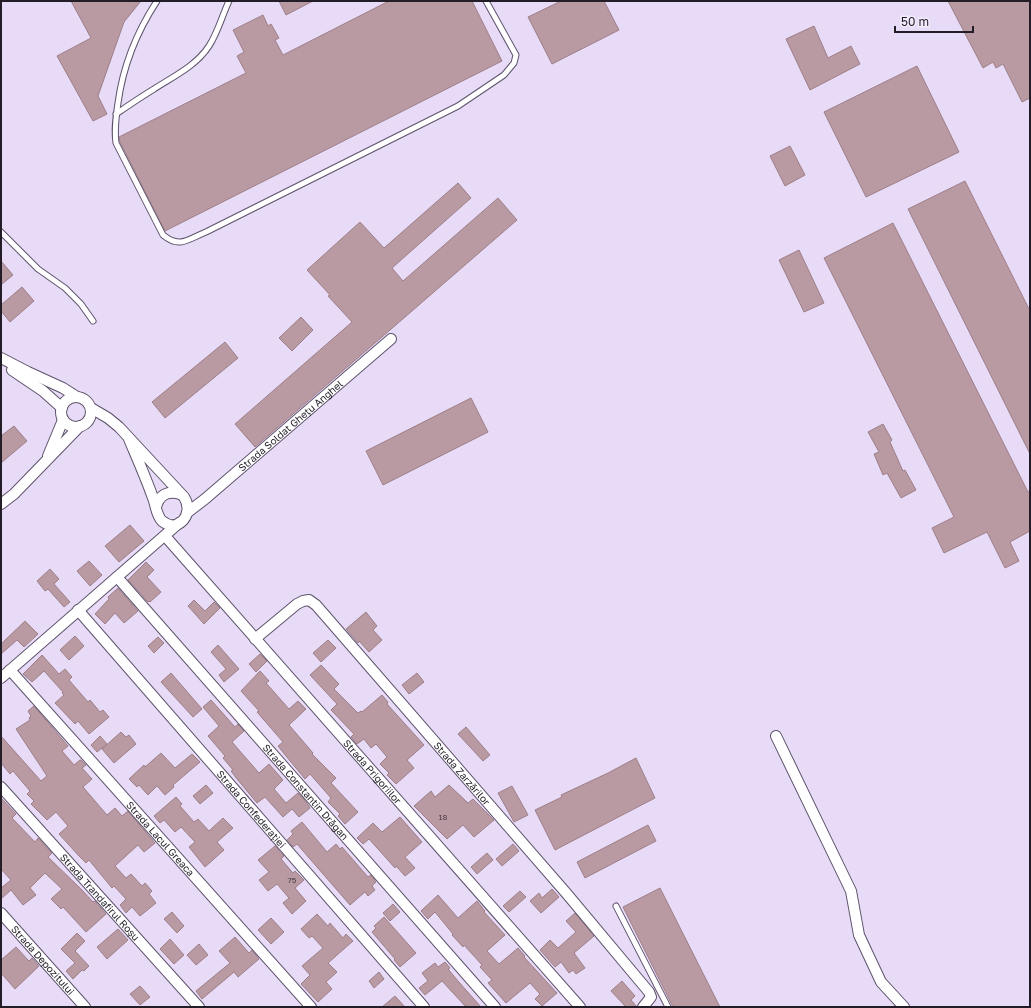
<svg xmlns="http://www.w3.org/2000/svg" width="1031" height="1008" font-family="'Golos Text',sans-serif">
	<rect width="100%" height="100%" fill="#e8dbf8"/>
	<g fill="#b999a2" stroke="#9e7f88">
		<polygon points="71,1 141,1 124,22 98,96 107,114 93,121 57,56 91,38"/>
		<polygon points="279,1 313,1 286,15"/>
		<polygon points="389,1 472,1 502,61 165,231 120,142 119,137 246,73 237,56 244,52 233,30 263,15 268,26 271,24 279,38 275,40 283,55"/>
		<polygon points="561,1 604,1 619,30 552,64 528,17"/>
		<polygon points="948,1 1030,1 1030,98 1022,102 1003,64 996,68 993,62 983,68"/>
		<polygon points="814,26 828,58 851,46 860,64 810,90 786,39"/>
		<polygon points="917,66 959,152 866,197 824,112"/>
		<polygon points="790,146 805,175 785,186 770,156"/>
		<polygon points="965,181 1030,311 1030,454 908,209"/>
		<polygon points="458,183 471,198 392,268 403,281 498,198 517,220 255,447 235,424 352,322 328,296 330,295 307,270 360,222 384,248"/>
		<polygon points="893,223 1028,492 1030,491 1030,531 1010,542 1019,561 1005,568 987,532 944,553 932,528 954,517 824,258"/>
		<polygon points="799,250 824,303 804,312 779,260"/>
		<polygon points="1,261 13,275 1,285"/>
		<polygon points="22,287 34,301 10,322 1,311 1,305"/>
		<polygon points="301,317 313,330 292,351 279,338"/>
		<polygon points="225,342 238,358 165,418 152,402"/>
		<polygon points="471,398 488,432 383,485 366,451"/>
		<polygon points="883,424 892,440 890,442 903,471 905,470 916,490 901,498 887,473 883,475 874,454 879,452 868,432"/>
		<polygon points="14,426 27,441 1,463 1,436"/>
		<polygon points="130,525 144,541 119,562 105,546"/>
		<polygon points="89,561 102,575 90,586 77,571"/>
		<polygon points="146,562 154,570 147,577 161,592 150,602 149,601 148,602 128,580"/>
		<polygon points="50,569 59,579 54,584 70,602 64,607 48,589 45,591 37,581"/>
		<polygon points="118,588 138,611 124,623 115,613 105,624 95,614 109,599 108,597"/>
		<polygon points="194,600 205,611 214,602 220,608 204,624 188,606"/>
		<polygon points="366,612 377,626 373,630 382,640 369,652 359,641 358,643 346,629"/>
		<polygon points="25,621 38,634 24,647 17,640 1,654 1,644"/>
		<polygon points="75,636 84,646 69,660 60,650"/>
		<polygon points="158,637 164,643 154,653 148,646"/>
		<polygon points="328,640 336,648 321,662 313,653"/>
		<polygon points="218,645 239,669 224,682 219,675 226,669 211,652"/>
		<polygon points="260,654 267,661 256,672 249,664"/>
		<polygon points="42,655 59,674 65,669 72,677 69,680 88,702 90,700 100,712 103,710 109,717 89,734 78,721 75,724 55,703 64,695 62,693 63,692 44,671 32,682 23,674"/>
		<polygon points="321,665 339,684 334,689 358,713 361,711 362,712 382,695 388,702 387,704 424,745 407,760 414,768 396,784 387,775 389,773 380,764 387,757 376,744 371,748 364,739 357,744 351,737 354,734 331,710 337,704 310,675"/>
		<polygon points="260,671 269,681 266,683 289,709 298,701 306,709 289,725 313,753 312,754 336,778 331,783 358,812 345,824 338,816 340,814 328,802 331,798 310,774 305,779 286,756 278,746 283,742 257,712 259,711 241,691"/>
		<polygon points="171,673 202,709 193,717 161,682"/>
		<polygon points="417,673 424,682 409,694 402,685"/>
		<polygon points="211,700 235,727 238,724 244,731 232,742 259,773 269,764 283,780 274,789 286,803 298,793 304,799 310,808 299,817 292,809 283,817 265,797 257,803 237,779 231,771 233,770 223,758 225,756 208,736 219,726 203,707"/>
		<polygon points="34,706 68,746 62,751 74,765 80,760 81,760 86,765 82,768 92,779 83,787 107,815 115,808 122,816 128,811 155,843 144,852 138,845 115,866 126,878 131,874 142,886 145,883 152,891 149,894 156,903 140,916 132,907 126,913 120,905 126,899 114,886 112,888 89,860 86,863 79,856 59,834 68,826 56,812 47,820 31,804 34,801 27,794 30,791 13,771 10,774 1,763 1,736 41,781 47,776 16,729 30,720 29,718 31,716 28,711"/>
		<polygon points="466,727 490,755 483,761 458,734"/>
		<polygon points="121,732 126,737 129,735 136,744 114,763 102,749"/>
		<polygon points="100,736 107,744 97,752 91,745"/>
		<polygon points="161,753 175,768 192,754 200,762 173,785 174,787 165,795 157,786 148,795 139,785 137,787 129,779 144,765 145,767"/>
		<polygon points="636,758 655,798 555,850 535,810 562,797 561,795 608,773"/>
		<polygon points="206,785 213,793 200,804 193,796"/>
		<polygon points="449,785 468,803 473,799 494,820 474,837 463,825 447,839 414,806 431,791 435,797"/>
		<polygon points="512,786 528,815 514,822 498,793"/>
		<polygon points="176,797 182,804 180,806 194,822 198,819 209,831 223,818 233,828 217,842 224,850 205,867 189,847 195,842 181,827 175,832 164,820 160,823 154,816"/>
		<polygon points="1,798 16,814 12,818 35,842 38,838 52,853 48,857 82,890 93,902 95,901 106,914 86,932 63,907 61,909 51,899 62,889 45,873 30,888 36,895 23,905 11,890 1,899 1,888 11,880 1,869"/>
		<polygon points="400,817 422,842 405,857 415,868 405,876 396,866 395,868 369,839 363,844 357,838 373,823 382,832"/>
		<polygon points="302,822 327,852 336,844 340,849 342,847 368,877 371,875 376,882 372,886 375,890 368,896 365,892 350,905 297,844 293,847 287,840 293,834 291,831"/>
		<polygon points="648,825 656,841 585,878 577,862"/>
		<polygon points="513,844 519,851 502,866 496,859"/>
		<polygon points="275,846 284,856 281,859 293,873 295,871 304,880 295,888 306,901 292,914 283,903 289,898 277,884 268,891 259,880 269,872 258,860"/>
		<polygon points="487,853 493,860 477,874 471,867"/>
		<polygon points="660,888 720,1007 673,1007 623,907"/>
		<polygon points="552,889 559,897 541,913 530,901 539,893 542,898"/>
		<polygon points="520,891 526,897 509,912 503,906"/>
		<polygon points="438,895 458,918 477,901 485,911 484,912 505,935 487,951 499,964 518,948 525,956 524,957 557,993 542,1006 535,999 540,994 530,983 506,1003 488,983 492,980 480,967 482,965 464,945 463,947 452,935 453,934 435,912 428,919 421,911"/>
		<polygon points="393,904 400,912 390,921 383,913"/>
		<polygon points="172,912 184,926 177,933 164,919"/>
		<polygon points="575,913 594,936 574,953 585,968 576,974 573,970 569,973 561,962 555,967 540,950 550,940 558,948 576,932 566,921"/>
		<polygon points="317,914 328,926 330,923 343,938 346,934 353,941 328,963 337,972 326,982 332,989 318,1002 301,984 310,975 302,966 323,948 312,936 309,938 301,929"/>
		<polygon points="384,917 416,953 400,967 394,960 395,959 372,932 376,928 374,926"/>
		<polygon points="271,918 284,932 271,944 258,930"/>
		<polygon points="118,929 128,940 107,959 97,947"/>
		<polygon points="77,933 85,941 75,951 89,966 84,971 82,970 73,979 66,971 75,963 61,949"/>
		<polygon points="235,937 249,953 252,950 259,959 238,977 234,972 202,999 196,991 230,963 219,951"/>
		<polygon points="170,939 184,955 174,964 160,949"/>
		<polygon points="199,944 208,955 196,965 187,955"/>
		<polygon points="16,947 29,961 32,958 39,966 15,989 1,973 1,960"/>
		<polygon points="445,962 450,968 448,969 458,981 481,1007 466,1007 442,981 425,995 419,988 428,981 422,973 435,963 438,967"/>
		<polygon points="379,972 384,979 374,988 369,981"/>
		<polygon points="622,981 635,996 631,1000 637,1007 626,1007 611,991"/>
		<polygon points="140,986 150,997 140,1005 130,994"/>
		<polygon points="395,996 405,1007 382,1007"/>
	</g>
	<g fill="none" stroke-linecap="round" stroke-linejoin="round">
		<defs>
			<g id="service">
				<path d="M157,1C136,33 123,66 118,103C116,117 114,129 116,143L163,235C180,249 188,239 206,232L458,106L504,75L514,63L516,55L486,1"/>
				<path d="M116,114C129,105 141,97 154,89C174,76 196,66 209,46C218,32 222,16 229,1"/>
				<polyline points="1,232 38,269 65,288 81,304 93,321"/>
				<polyline points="616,906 668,1007"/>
			</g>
			<g id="minor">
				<polyline points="1,358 28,372 63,388 77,397"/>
				<polyline points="12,370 43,391 62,408"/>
				<circle cx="76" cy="412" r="15"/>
				<path d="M91,408L108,418L119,427L184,497C195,514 178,534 162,521C156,515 156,505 153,498C146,478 137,458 129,439"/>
				<polyline points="48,456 63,420"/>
				<polyline points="1,504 14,494 80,426"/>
				<path d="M156,507C159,495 168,490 180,494"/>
				<path id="s1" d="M188,512L205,499L391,339"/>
				<path id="s2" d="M165,536L580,1007"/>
				<path id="s3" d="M117,577L495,1007"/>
				<path id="s4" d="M78,610L424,1007"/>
				<path id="s5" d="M255,639L297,604L303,601L309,600L316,605L567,894L649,992L651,997L643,1007"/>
				<path id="s6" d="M10,670L311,1007"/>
				<polyline points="1,678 179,523"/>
				<polyline points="776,736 851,891 859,935 881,982 904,1007"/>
				<path id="s7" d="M1,787L199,1007"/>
				<path id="s8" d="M1,913L85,1007"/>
			</g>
		</defs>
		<use href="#service" stroke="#5e536b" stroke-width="7"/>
		<use href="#minor" stroke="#5e536b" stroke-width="12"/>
		<use href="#service" stroke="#fff" stroke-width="5"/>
		<use href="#minor" stroke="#fff" stroke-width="10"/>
	</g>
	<g text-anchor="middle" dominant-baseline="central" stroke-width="4" stroke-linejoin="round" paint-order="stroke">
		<g font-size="8" fill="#483c46">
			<text x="443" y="817">18</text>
			<text x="292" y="880">75</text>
		</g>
		<g font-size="10" fill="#221d27" stroke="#f3ebfc">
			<text stroke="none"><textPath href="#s1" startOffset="134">Strada Soldat Ghețu Anghel</textPath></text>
			<text stroke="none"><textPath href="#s2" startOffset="314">Strada Prigoriilor</textPath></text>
			<text stroke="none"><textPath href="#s5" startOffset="299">Strada Zarzărilor</textPath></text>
			<text stroke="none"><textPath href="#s3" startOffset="286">Strada Constantin Drăgan</textPath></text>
			<text stroke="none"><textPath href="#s4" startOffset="264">Strada Confederației</textPath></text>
			<text stroke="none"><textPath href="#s6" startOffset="226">Strada Lacul Greaca</textPath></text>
			<text stroke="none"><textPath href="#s7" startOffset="148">Strada Trandafirul Roșu</textPath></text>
			<text stroke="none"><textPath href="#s8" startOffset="63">Strada Depozitului</textPath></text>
		</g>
	</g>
	<rect width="1031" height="1008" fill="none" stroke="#221d27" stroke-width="4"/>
	<path d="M895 26v6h78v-6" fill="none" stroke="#221d27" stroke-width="2"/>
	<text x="901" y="26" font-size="12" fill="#221d27" stroke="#f3ebfc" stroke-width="3" paint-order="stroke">50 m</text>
</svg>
